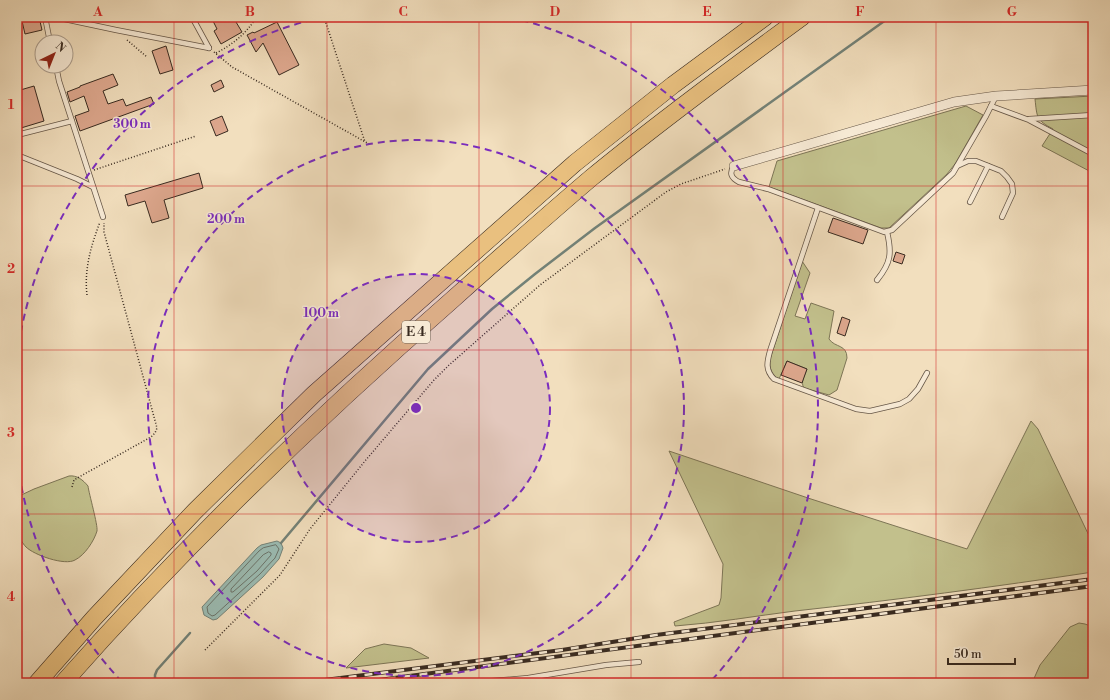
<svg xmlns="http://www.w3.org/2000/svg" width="1110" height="700" font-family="'Libre Bodoni',serif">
	<rect width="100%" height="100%" fill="#f2dfbe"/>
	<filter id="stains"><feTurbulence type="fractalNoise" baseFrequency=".005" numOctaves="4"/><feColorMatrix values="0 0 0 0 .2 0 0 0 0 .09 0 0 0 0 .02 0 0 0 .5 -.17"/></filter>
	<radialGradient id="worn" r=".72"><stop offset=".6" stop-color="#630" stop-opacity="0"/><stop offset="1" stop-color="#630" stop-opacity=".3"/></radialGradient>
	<g fill="#c2c08c" stroke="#7d7556">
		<path d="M1093,96V173L1042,146L1053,129C1036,120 1037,117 1035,99Z"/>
		<polygon points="966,106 983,115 955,164 947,174 889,228 881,228 769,187 777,161"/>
		<path d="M802,261L810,273L795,316L805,319L811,303L834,311L829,339C835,348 847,344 847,358L837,390L829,395L804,388C800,382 805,375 807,369L787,361L779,379C771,375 769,368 770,359Z"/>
		<path d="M1031,421L1038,429L1093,544V572C994,587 895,600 795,611C755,616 716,623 675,626L674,622L719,605L721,598L723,564L669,451L811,499L967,549Z"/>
		<path d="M69,476C77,475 83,480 88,486C89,494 98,525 97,531C94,541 85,555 75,560C65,566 34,555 26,547C23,544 18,536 17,531C15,524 17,506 17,497L34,489Z"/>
		<polygon points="1079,623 1085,624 1093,627 1093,683 1032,683 1040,665 1070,627"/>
		<polygon points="384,644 411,648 429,658 346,668 365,649"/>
	</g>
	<polygon fill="#9bbcb3" stroke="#738278" points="277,541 281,543 283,548 279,559 263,577 217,619 213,620 204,615 202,607 257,548 261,545"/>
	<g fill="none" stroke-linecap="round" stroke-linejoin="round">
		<g stroke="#6a736a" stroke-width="1">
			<polygon points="276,545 279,549 275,558 260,574 215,615 212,616 208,613 207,607 259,551 263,548"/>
			<polygon points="269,552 271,553 271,555 257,571 233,592 231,592 231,589 263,555"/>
		</g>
		<g stroke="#738278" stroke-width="2.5">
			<polyline points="281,543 428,369 492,309 535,274 595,228 890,17"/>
			<polyline points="155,683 155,675 157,670 190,633"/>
		</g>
	</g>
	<g fill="#dda78d" stroke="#382a20">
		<polygon points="39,17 42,30 25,34 22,21"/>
		<polygon points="211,17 233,17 242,32 221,44 214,31 217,29"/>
		<polygon points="277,22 299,65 279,75 263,43 256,52 247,35 253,32 254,33"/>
		<polygon points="166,46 173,70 160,74 152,51"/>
		<polygon points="113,74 118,85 103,91 108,104 123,99 126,106 151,97 154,104 80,131 75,116 89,111 84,96 70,102 67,92 80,87 80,86"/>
		<polygon points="221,80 224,87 214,92 211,85"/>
		<polygon points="34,86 44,121 21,128 17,116 17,91"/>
		<polygon points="222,116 228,131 216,136 210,121"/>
		<polygon points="199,173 203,188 164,200 169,218 152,223 145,201 128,206 125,195"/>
		<polygon points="833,218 868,230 863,244 828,232"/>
		<polygon points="896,252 905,255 902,264 893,261"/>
		<polygon points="842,317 850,320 845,336 837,333"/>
		<polygon points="787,361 807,369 802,383 781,375"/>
	</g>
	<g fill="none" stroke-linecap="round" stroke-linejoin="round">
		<defs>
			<g id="lane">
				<polyline points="45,17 50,42"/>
				<polyline points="55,17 116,30 209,48"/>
				<polyline points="192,17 209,48"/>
				<polyline points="56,66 59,81 103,217"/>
				<polyline points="991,106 1029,120 1093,154"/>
				<polyline points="1029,119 1093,115"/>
				<polyline points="17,135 72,121"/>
				<polyline points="17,155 77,179 93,187"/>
				<path d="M734,166C729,173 731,178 739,182L768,189L884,232L892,230L953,173L986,116L996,96"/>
				<polyline points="957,166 968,161 976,161 1001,171 1007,177 1012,184 1013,193 1002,217"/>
				<polyline points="970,202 988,166"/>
				<path d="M818,208L770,351C767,362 765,370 774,379L856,409L870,411L900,404L909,399L918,389L927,373"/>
				<path d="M877,280C891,263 892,253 887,232"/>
				<polyline points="467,683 528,678 606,665 639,662"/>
			</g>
			<polyline id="street" points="734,166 954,102 996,96 1093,90"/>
			<g id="highway">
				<polyline points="37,683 94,618 195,511 314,394 575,163 673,85 765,17"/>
				<path d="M63,683C184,546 315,420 452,300C498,259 544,218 591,178C659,122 731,69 802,17"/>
			</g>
		</defs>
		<use href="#lane" stroke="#665748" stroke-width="6"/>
		<use href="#street" stroke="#665748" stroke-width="10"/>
		<use href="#highway" stroke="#382a20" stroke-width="18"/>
		<g stroke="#382a20" stroke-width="1.5" stroke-dasharray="1 2" stroke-linecap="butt">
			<polyline points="265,17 271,18 279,17"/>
			<polyline points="324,17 365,142"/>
			<polyline points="127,40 147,57"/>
			<polyline points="214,52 232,67 369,144"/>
			<path d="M216,53C234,44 246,33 257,17"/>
			<polyline points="94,170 196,136"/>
			<path d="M87,295C84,269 91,246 100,222"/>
			<polyline points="72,487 74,480 79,477 151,437 155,433 157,428 104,232 104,223"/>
			<polyline points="205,650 280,575 310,529 365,461 434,380 448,366 540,285 666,192 681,184 725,169"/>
		</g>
		<use href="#lane" stroke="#f7ead5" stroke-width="4.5"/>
		<use href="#street" stroke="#f7ead5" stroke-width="9"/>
		<use href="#highway" stroke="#e9c07f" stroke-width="17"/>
		<defs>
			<g id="rail">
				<polyline points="301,683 562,650 656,635 1093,579"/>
				<polyline points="356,683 1093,586"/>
			</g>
		</defs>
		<use href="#rail" stroke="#382a20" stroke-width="4"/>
		<use href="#rail" stroke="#f7ead5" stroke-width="2.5" stroke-dasharray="8" stroke-linecap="butt"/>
	</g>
	<path fill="none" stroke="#d62828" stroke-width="1" stroke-opacity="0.55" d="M174,17V683M327,17V683M479,17V683M631,17V683M783,17V683M936,17V683M17,186H1093M17,350H1093M17,514H1093"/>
	<circle cx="416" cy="408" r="134" fill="#7b2cbf" fill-opacity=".12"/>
	<g fill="none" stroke="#7b2cbf" stroke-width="2" stroke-dasharray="7 5">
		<circle cx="416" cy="408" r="134"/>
		<circle cx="416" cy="408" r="268"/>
		<path d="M122 682A402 402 0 0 1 17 460M17 356A402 402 0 0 1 322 17M510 17A402 402 0 0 1 710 682"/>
	</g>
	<g text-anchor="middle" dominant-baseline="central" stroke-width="3" stroke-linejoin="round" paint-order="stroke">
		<rect fill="#f7ead5" stroke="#716456" stroke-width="1" x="402" y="321" width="28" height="22" rx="3"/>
		<g font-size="13" font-weight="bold" fill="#382a20">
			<text x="416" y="332">E 4</text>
		</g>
	</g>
	<circle cx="416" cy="408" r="6" fill="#7b2cbf" stroke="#f7ead5" stroke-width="2"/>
	<g font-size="12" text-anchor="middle" font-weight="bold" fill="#7b2cbf" stroke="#f7ead5" stroke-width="3" stroke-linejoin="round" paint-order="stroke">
		<text x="132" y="128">300 m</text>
		<text x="226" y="223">200 m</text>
		<text x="321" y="317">100 m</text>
	</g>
	<rect width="1110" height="700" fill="none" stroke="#f2dfbe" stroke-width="44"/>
	<g transform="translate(54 54) rotate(43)"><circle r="19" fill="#f7ead5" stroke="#ab9d8d"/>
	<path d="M0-3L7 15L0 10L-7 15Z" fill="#8f2418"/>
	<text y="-6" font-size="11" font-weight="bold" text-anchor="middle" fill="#382a20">N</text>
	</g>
	<path d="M948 658v6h67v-6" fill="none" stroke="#382a20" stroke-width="2"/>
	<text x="954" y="658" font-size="12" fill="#382a20" stroke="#f7ead5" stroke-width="3" paint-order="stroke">50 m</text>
	<rect x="22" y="22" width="1066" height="656" fill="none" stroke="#d62828" stroke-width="1.5"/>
	<g font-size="13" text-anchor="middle" font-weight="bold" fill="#d62828">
		<text x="98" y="16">A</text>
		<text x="250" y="16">B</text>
		<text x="403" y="16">C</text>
		<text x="555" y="16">D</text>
		<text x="707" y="16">E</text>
		<text x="860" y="16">F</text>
		<text x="1012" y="16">G</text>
		<text x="11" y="109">1</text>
		<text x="11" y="273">2</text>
		<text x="11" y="437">3</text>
		<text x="11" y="601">4</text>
	</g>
	<rect width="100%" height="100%" filter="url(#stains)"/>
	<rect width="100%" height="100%" fill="url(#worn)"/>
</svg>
